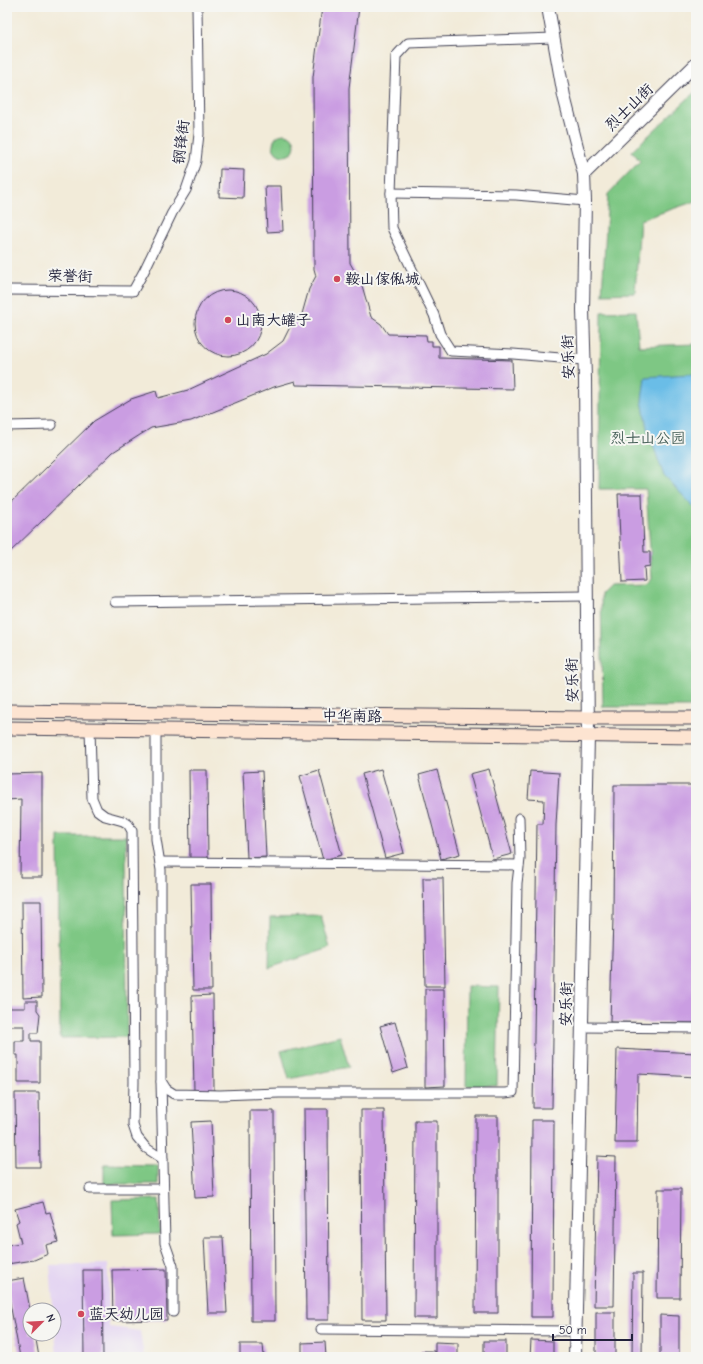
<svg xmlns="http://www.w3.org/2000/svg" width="703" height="1364" font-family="'Comic Neue','LXGW WenKai TC',sans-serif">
	<rect width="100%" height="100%" fill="#f6f6f2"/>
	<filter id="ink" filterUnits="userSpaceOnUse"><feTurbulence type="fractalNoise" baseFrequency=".025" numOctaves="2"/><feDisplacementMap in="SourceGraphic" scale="8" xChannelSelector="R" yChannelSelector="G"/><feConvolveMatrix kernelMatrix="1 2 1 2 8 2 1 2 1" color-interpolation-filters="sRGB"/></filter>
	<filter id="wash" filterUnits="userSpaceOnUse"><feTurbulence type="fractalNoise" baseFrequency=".012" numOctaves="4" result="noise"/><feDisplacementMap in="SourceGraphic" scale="16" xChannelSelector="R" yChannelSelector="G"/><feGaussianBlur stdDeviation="0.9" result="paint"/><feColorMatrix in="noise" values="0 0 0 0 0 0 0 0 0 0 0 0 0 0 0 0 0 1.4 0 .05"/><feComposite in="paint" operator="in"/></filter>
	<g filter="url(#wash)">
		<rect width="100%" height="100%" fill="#f2ebd9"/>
		<polygon fill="#e3d3f2" points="108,1264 109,1327 140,1331 144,1357 57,1357 50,1265"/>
		<g fill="#7ec784" stroke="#507460">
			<polygon points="696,91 696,201 640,220 635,293 602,294 608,194 640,161 632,151"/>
			<circle cx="284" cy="145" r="11"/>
			<polygon points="636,311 639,346 696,344 696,707 603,707 601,594 609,586 646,585 652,579 646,489 599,489 601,312"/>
			<polygon points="58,836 126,836 127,1037 60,1038"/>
			<polygon points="321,916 330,948 269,968 270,917"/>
			<polygon points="467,986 499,987 497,1086 466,1086"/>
			<polygon points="340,1036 349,1067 289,1079 281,1051"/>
			<polygon points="104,1164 158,1165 158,1184 104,1184"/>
			<polygon points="159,1199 160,1234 113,1235 112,1200"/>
		</g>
		<polygon fill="#6bbde7" stroke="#467091" points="690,374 696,374 696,509 664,476 647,428 642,400 645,377"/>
		<g id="blocks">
			<g fill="#ca9de2">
				<polygon points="322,7 359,7 349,88 350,263 361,282 371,317 381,324 388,334 426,335 427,341 432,341 432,346 439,346 439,358 512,360 513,389 296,385 295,381 274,387 191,421 151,428 113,452 7,555 7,506 94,421 131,399 156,391 158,398 188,390 266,354 283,341 293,321 302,314 309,289 316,276 314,269 313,77"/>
				<polygon points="220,169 244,170 243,198 219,197"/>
				<polygon points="265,186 281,186 283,231 267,232"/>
				<circle cx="228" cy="323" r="33"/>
				<polygon points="618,494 642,494 644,552 650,552 650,566 644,567 645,581 622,582"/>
				<polygon points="381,769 404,853 385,858 362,774"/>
				<polygon points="489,769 512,854 493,859 470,774"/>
				<polygon points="189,770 207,770 208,861 190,861"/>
				<polygon points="319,770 342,855 323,860 300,776"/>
				<polygon points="437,770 460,854 441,859 419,775"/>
				<polygon points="262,771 266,857 247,858 243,772"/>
				<polygon points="530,771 559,773 556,825 552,1108 533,1108 537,824 543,824 544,800 528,799"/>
				<polygon points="42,773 42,877 20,877 21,799 7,800 7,774"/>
				<polygon points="614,785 696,785 696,1023 610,1022 613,918"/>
				<polygon points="423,878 443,878 445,986 425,986"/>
				<polygon points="191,884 211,884 212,990 193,990"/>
				<polygon points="22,901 41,901 42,997 23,998"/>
				<polygon points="425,989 444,989 445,1086 425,1087"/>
				<polygon points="213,995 214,1090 194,1091 192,996"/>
				<polygon points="25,1001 37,1001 37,1010 40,1014 38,1033 31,1033 31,1041 40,1041 40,1083 18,1083 18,1055 15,1055 15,1041 24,1041 24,1026 7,1026 7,1008 25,1008"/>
				<polygon points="395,1022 408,1068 393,1073 380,1026"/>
				<polygon points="617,1049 696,1053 696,1077 638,1074 637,1143 615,1143"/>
				<polygon points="15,1093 39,1093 40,1167 16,1167"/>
				<polygon points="304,1109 328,1109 329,1320 306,1320"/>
				<polygon points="361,1110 384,1110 386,1320 362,1320"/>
				<polygon points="250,1111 274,1111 275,1321 251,1321"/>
				<polygon points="476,1116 498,1116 498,1313 475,1313"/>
				<polygon points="532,1120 554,1120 553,1317 531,1317"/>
				<polygon points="211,1121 214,1197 195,1198 191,1122"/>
				<polygon points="415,1121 437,1121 437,1318 414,1318"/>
				<polygon points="597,1156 616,1157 614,1306 594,1306"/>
				<polygon points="658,1189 681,1189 680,1298 657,1298"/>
				<polygon points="43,1202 46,1213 50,1212 58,1242 46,1245 48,1254 34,1260 7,1264 7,1245 21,1243 16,1223 19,1221 15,1209"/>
				<polygon points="204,1237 223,1237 227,1313 208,1313"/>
				<polygon points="166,1269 167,1320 113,1321 112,1270"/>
				<polygon points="83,1270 102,1270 103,1357 84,1357"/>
				<polygon points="633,1273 643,1273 642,1357 632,1357"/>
				<polygon points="24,1278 30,1309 30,1334 35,1334 39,1357 20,1357 7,1287 7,1281"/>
				<rect x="596" y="1312" width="19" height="45"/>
				<polygon points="660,1315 679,1316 679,1357 660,1357"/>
				<polygon points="531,1340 553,1341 553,1357 530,1357"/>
				<rect x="484" y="1341" width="22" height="16"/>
				<polygon points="325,1342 326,1357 302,1357 302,1343"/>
				<polygon points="435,1342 458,1343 458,1357 435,1357"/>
				<polygon points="240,1344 263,1344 264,1357 240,1357"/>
				<polygon points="421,1351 434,1351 434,1357 404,1357 404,1356 420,1355"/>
			</g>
		</g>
	</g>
	<g filter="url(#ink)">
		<use href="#blocks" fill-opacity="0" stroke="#414053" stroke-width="1"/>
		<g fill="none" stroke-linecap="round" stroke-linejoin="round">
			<defs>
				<g id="minor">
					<polyline points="554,38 408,43 396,56 391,193 392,228 434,315 440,334 451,351 513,354 584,360"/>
					<polyline points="391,193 516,195 585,201"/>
					<polyline points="7,290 133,291 144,271 172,213 186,190 196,161 199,134 197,7"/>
					<polyline points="7,426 52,425"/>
					<polyline points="115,602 587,596"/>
					<polyline points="90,729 92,798 97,810 105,816 123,821 128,824 132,831 134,1082 133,1125 137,1137 146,1148 163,1159"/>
					<polyline points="156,730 156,839 161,870 161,1081 166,1089 174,1094 220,1095 279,1093 505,1093 513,1092 517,883 520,859 519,818"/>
					<polyline points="160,862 519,865"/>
					<polyline points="582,1027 696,1028"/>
					<polyline points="161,1082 165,1243 173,1266 173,1312"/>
					<polyline points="90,1189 163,1189"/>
					<polyline points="321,1329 575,1331"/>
				</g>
				<g id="tertiary">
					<polyline points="548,7 564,96 584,174 585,201 583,310 585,379 588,736 575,1357"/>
					<polyline points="584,174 696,64"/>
				</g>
				<g id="secondary">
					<polyline points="7,711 588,718 696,718"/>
					<polyline points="7,728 696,737"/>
				</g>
			</defs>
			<use href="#minor" stroke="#414053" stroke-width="11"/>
			<use href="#tertiary" stroke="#414053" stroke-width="14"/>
			<use href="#secondary" stroke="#414053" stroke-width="15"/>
			<use href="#minor" stroke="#fff" stroke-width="9"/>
			<use href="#tertiary" stroke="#fff" stroke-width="12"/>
			<use href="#secondary" stroke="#fde4d1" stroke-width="13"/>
		</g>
	</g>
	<g fill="#d1495b" stroke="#f6f6f2" stroke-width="1.5">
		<circle cx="337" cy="279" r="4"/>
		<circle cx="228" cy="320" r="4"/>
		<circle cx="81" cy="1314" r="4"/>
	</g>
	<g text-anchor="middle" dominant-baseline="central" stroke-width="4" stroke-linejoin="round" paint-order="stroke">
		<g font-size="15" fill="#22223b" stroke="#f6f6f2">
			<text transform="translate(629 107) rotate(-44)">烈士山街</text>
			<text transform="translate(181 142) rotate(-83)">钢锋街</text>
			<text transform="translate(70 276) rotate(1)">荣誉街</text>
			<text transform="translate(568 357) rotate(-92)">安乐街</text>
			<text transform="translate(572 680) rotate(-91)">安乐街</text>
			<text transform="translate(352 716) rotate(1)">中华南路</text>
			<text transform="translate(566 1004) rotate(-89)">安乐街</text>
		</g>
		<g font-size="15" fill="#22223b" stroke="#f6f6f2" text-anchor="start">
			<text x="345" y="279">鞍山傢俬城</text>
			<text x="236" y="320">山南大罐子</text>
			<text x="89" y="1314">蓝天幼儿园</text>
		</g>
		<g font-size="15" fill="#425c55" stroke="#f6f6f2">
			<text x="648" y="438">烈士山公园</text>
		</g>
	</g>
	<rect width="703" height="1364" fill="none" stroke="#f6f6f2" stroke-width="24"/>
	<g transform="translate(42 1322) rotate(66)"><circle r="19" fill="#f6f6f2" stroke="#a1a1a9"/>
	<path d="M0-3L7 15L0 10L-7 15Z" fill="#d1495b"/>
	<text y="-6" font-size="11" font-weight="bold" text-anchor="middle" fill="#22223b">N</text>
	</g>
	<path d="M553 1334v6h79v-6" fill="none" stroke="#22223b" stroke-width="2"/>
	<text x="559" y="1334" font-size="12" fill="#22223b" stroke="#f6f6f2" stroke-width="3" paint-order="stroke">50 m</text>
</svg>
